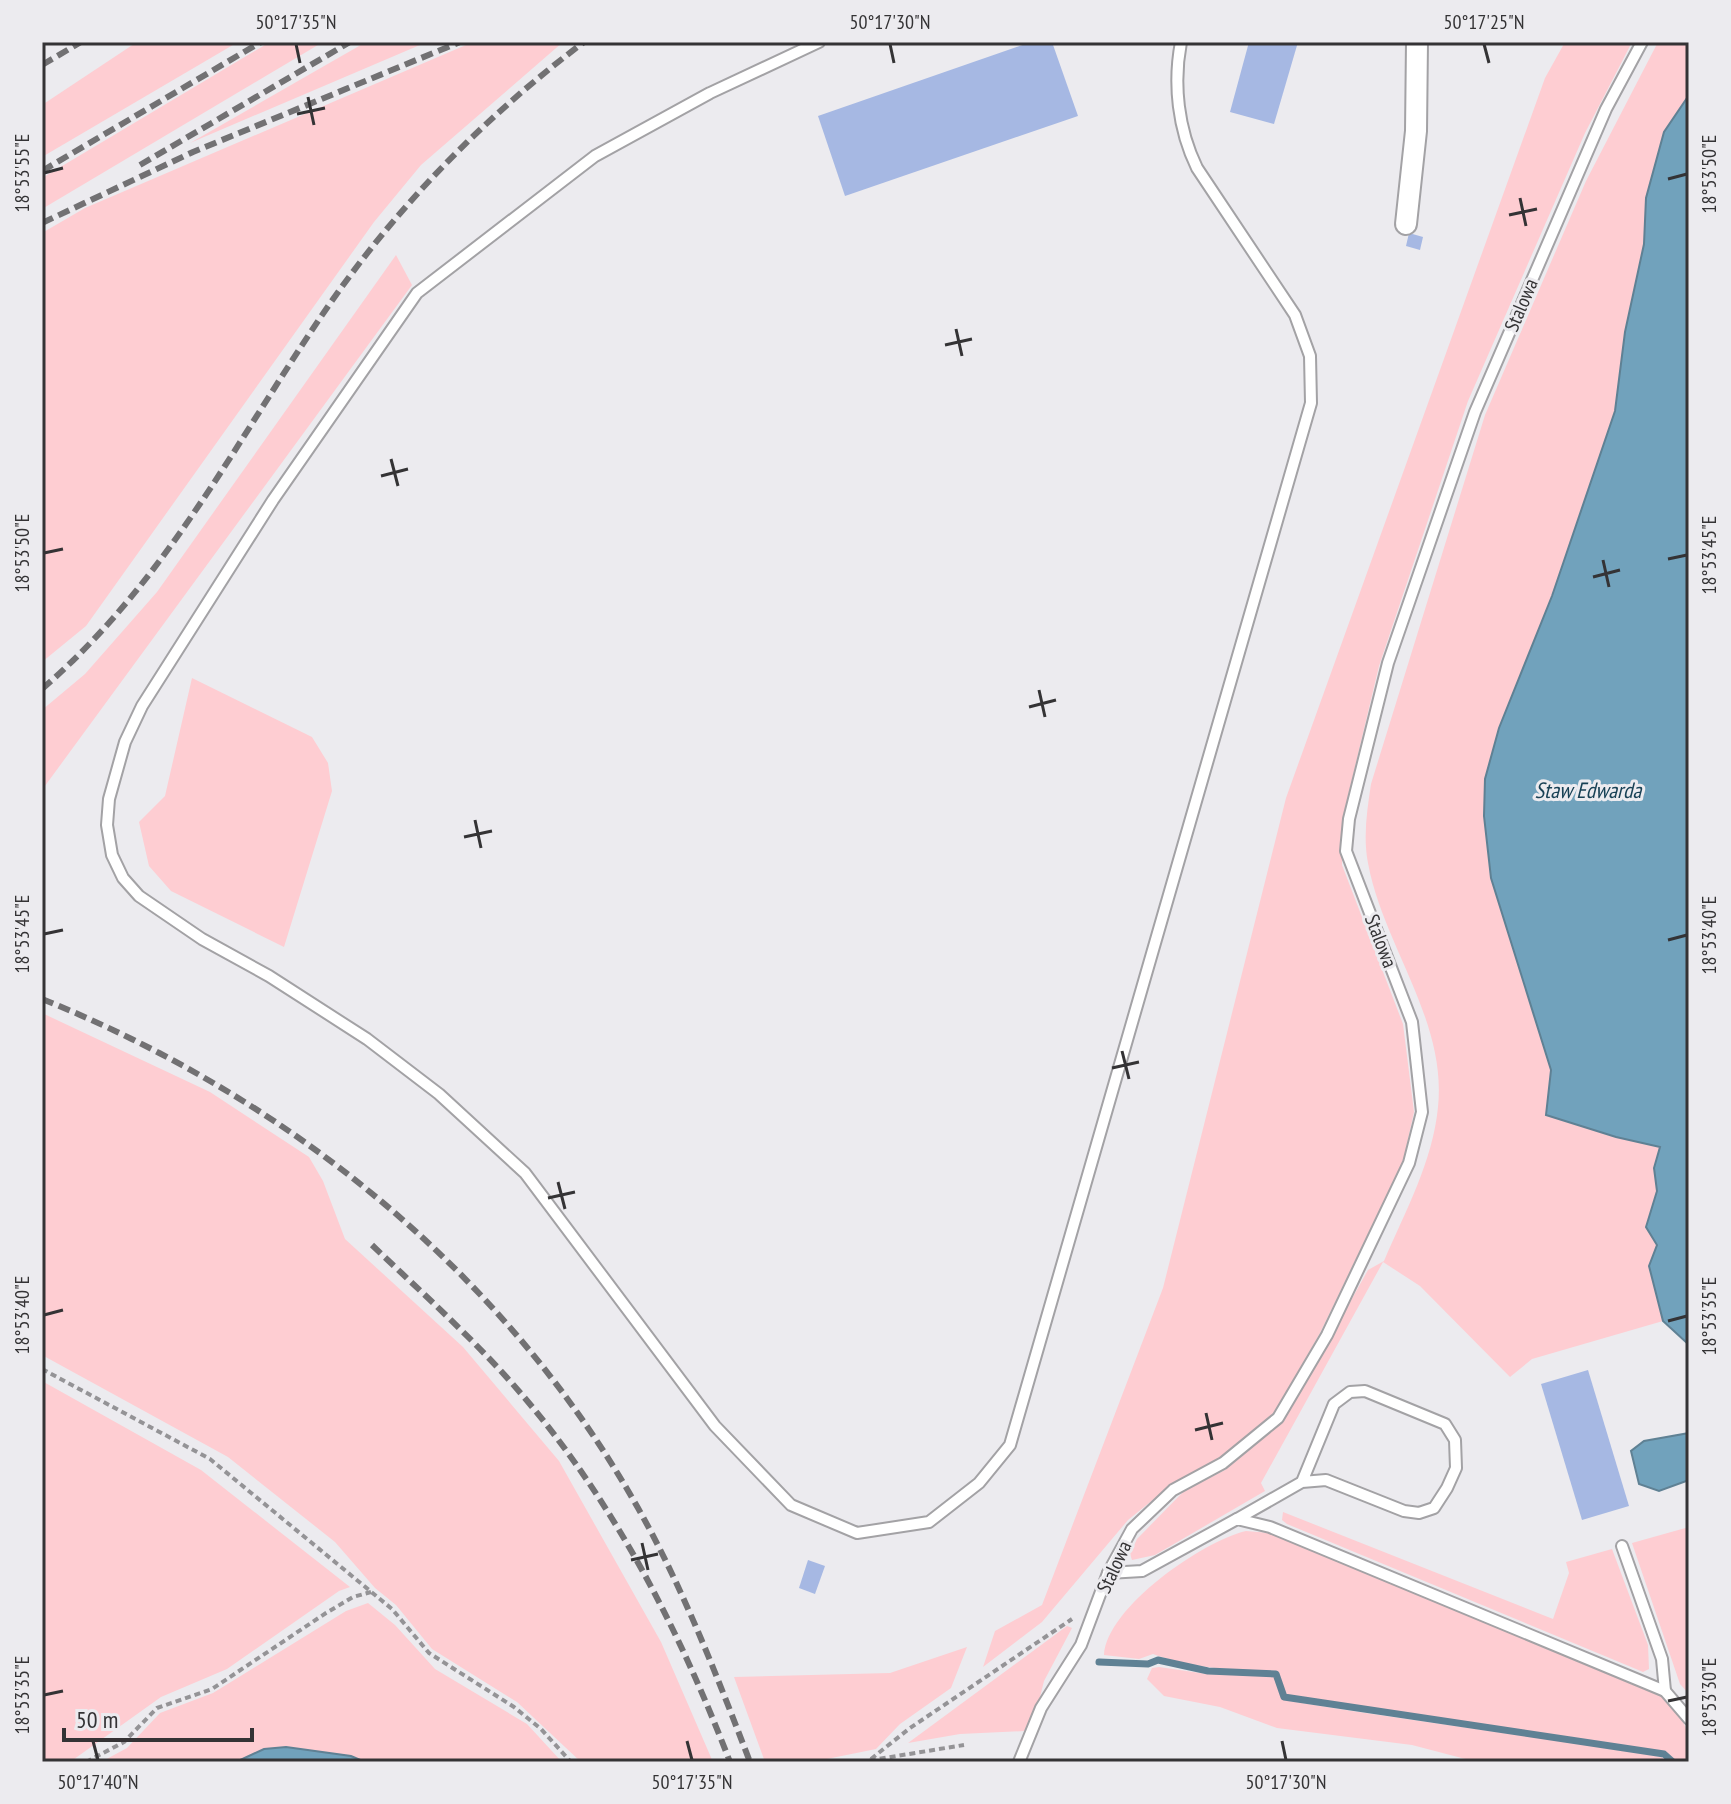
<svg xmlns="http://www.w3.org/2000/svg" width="1731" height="1804" font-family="'PT Sans Narrow',sans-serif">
	<rect width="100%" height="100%" fill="#ecebef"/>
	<g fill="#fecdd2">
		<polygon points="137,42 238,42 42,157 42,105"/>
		<polygon points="270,42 323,42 42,209 42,178"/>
		<polygon points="366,42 427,42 190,143"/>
		<polygon points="473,42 563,42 421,165 374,222 86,626 42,662 42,233 85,208"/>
		<polygon points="1565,42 1632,42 1585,133 1468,401 1379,666 1343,817 1342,865 1403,1024 1414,1112 1403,1162 1320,1333 1274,1414 1220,1459 1170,1486 1128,1520 1042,1622 983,1667 995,1631 1042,1605 1163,1288 1286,798 1545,78"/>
		<path d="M1658,42H1689V95L1664,132L1646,198L1644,244L1625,332L1615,411L1552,596L1499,728L1485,779L1484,816L1491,878L1551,1070L1616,1137L1660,1147L1654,1168L1657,1191L1646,1227L1657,1245L1651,1275L1663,1321L1532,1359L1510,1377L1420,1286L1383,1262L1261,1483L1265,1491L1155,1555L1132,1560L1130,1554L1137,1539L1184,1491L1225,1470L1283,1422L1368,1270L1384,1261C1405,1212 1433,1161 1438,1107C1447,1020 1383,945 1368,863C1363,838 1367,810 1371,784L1485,415L1586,181Z"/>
		<polygon points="396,255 412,285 42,790 42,710 85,674 157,592"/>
		<polygon points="192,678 312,737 328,763 332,791 284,947 171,891 149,866 139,822 165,796"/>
		<polygon points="42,1013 210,1092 309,1157 323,1181 345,1239 463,1347 559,1461 661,1642 713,1762 581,1762 517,1702 432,1649 396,1605 375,1588 335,1542 228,1457 42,1355"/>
		<polygon points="42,1381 201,1470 350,1587 339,1591 227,1669 161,1697 70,1762 42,1762"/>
		<polygon points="1283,1512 1553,1619 1569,1573 1566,1562 1612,1549 1648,1645 1649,1669 1643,1672 1636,1669 1287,1524 1282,1520"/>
		<polygon points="1689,1527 1689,1694 1680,1684 1632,1543"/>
		<path d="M1246,1531L1270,1533L1660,1694C1682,1714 1694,1732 1686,1762H1677L1664,1751L1286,1695L1278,1671C1235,1670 1193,1669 1153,1654L1139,1659L1104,1655C1107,1607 1203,1541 1246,1531Z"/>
		<polygon points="368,1603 395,1625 435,1669 527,1724 562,1762 365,1762 351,1756 286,1747 264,1749 236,1762 101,1762 127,1748 160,1713 213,1693 346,1611"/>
		<polygon points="1067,1626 1072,1628 1044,1681 1038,1705 1024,1731 960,1734 908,1743"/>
		<polygon points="967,1647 951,1688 900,1724 876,1749 812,1762 765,1762 734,1677 890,1673"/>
		<path d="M1159,1667L1207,1674L1275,1676L1283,1700C1409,1721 1536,1736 1662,1757L1668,1762H1477L1412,1745L1277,1728L1220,1707L1164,1696L1147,1679L1152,1668Z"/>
	</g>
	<g fill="#71a2bc" stroke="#5f8194" stroke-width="2">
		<polygon points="1689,95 1689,1350 1687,1343 1663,1321 1649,1266 1657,1245 1646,1227 1657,1191 1654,1168 1660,1147 1616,1137 1546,1115 1551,1070 1491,878 1484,816 1485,779 1499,728 1552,596 1615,411 1625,332 1644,244 1646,198 1664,132"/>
		<polygon points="1689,1433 1689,1480 1659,1491 1639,1484 1631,1451 1644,1441"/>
		<polygon points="286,1747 351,1756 365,1762 236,1762 264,1749"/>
	</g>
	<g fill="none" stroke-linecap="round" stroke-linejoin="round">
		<polyline stroke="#5f8194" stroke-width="7" points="1099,1662 1148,1664 1158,1660 1208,1671 1276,1674 1284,1697 1664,1754 1673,1762"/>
	</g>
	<g fill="#a6b8e3">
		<polygon points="1031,42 1052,42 1078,116 845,196 818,116"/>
		<polygon points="1249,42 1298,42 1274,124 1230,112"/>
		<polygon points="1409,233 1423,237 1420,250 1406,246"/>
		<polygon points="1588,1370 1629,1506 1582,1520 1541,1384"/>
		<polygon points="808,1560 825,1566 815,1594 799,1588"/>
	</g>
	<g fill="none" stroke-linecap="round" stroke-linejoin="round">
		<defs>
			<g id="service">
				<path d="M819,42L710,93L595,156L417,293L273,500L142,706L125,742L109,799L107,825L112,855L123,878L139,896L202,939L269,976L367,1039L439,1094L525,1173L715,1426L791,1505L857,1533L929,1522L979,1483L1010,1445L1311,403L1310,356L1295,315L1197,168C1178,129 1173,84 1181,42"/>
				<polyline points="1237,1519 1302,1482 1334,1404 1350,1392 1365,1391 1445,1424 1455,1440 1456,1468 1447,1488 1434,1508 1419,1513 1404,1511 1326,1480 1302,1482"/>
				<polyline points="1622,1546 1662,1659 1665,1691"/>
				<polyline points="1108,1573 1142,1571 1237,1519 1270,1527 1665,1691 1689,1719"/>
				<polyline points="1019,1762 1041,1708 1081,1645 1108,1573 1132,1529 1173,1490 1223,1463 1278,1418 1327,1335 1409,1163 1422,1112 1412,1022 1346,851 1349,819 1388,663 1475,412 1606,109 1642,42"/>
			</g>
			<polyline id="minor" points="1406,224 1416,131 1417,42"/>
		</defs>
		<use href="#service" stroke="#a3a2a5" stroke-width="14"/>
		<use href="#minor" stroke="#a3a2a5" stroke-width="24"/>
		<g stroke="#949396" stroke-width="4" stroke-dasharray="6 4" stroke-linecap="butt">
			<polyline points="42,1369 210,1459 392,1609 429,1653 514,1707 541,1729 571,1762"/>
			<polyline points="871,1759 910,1728 1072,1619"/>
			<polyline points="86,1762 124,1742 157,1708 212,1689 326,1613 353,1597 371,1592"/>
			<polyline points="860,1762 964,1745"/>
		</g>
		<use href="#service" stroke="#fff" stroke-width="10"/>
		<use href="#minor" stroke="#fff" stroke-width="20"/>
		<g stroke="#727173" stroke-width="6" stroke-dasharray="12 6" stroke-linecap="butt">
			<polyline points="42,65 81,42"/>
			<polyline points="140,165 350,42"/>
			<polyline points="42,171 261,42"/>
			<polyline points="42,223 193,152 460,42"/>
			<path d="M42,689C170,578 237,438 331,302C401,202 487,115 584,42"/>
			<path d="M42,999C289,1098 506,1274 638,1508C683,1588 717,1676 750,1762"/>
			<path d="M372,1245C419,1290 467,1333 510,1381C609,1492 677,1624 730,1762"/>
		</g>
	</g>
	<path fill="none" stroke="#343335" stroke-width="3" d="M296,44L300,63M890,44L894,63M1484,44L1489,63M308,97L314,125M297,114L325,108M44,173L63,168M1668,179L1687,174M1520,198L1526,226M1509,215L1537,209M956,329L962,356M945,345L972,339M391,459L398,486M381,476L408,469M44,553L63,549M1668,559L1687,555M1603,560L1609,587M1593,577L1620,570M1039,690L1045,717M1029,707L1056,700M475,820L481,848M464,837L492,831M44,934L63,930M1668,940L1687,935M1122,1051L1129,1079M1112,1068L1139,1062M558,1182L565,1209M548,1198L575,1192M44,1315L63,1310M1668,1321L1687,1316M1206,1413L1212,1440M1195,1430L1223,1423M642,1543L648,1570M631,1560L658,1554M44,1695L63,1691M1668,1701L1687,1697M93,1741L98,1760M687,1741L692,1760M1282,1741L1286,1760"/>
	<g text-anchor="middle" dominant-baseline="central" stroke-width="6" stroke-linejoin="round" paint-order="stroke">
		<g font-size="20" fill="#343335" stroke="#ecebef">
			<text transform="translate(1521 305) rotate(-67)">Stalowa</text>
			<text transform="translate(1381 941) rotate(69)">Stalowa</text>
			<text transform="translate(1114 1567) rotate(-65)">Stalowa</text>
		</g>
		<g font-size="22" font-style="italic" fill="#184155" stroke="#ecebef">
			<text x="1588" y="790">Staw Edwarda</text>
		</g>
	</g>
	<rect width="1731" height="1804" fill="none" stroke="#ecebef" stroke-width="88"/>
	<path d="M64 1728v12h188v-12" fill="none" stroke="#343335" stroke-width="4"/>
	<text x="76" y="1728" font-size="24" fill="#343335" stroke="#ecebef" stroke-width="6" paint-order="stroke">50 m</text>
	<rect x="44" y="44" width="1643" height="1716" fill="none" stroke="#343335" stroke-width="3"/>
	<g font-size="20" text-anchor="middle" fill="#343335">
		<text x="296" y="29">50°17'35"N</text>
		<text x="890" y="29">50°17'30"N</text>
		<text x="1484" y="29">50°17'25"N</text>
		<text transform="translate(22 173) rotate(-90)" y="7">18°53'55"E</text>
		<text transform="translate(1709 174) rotate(-90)" y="7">18°53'50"E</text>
		<text transform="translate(22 553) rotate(-90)" y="7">18°53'50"E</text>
		<text transform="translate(1709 555) rotate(-90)" y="7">18°53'45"E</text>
		<text transform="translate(22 934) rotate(-90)" y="7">18°53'45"E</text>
		<text transform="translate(1709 935) rotate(-90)" y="7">18°53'40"E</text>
		<text transform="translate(22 1315) rotate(-90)" y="7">18°53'40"E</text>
		<text transform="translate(1709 1316) rotate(-90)" y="7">18°53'35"E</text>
		<text transform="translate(22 1695) rotate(-90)" y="7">18°53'35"E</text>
		<text transform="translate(1709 1697) rotate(-90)" y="7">18°53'30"E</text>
		<text x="98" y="1789">50°17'40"N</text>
		<text x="692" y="1789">50°17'35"N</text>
		<text x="1286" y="1789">50°17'30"N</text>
	</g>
</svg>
